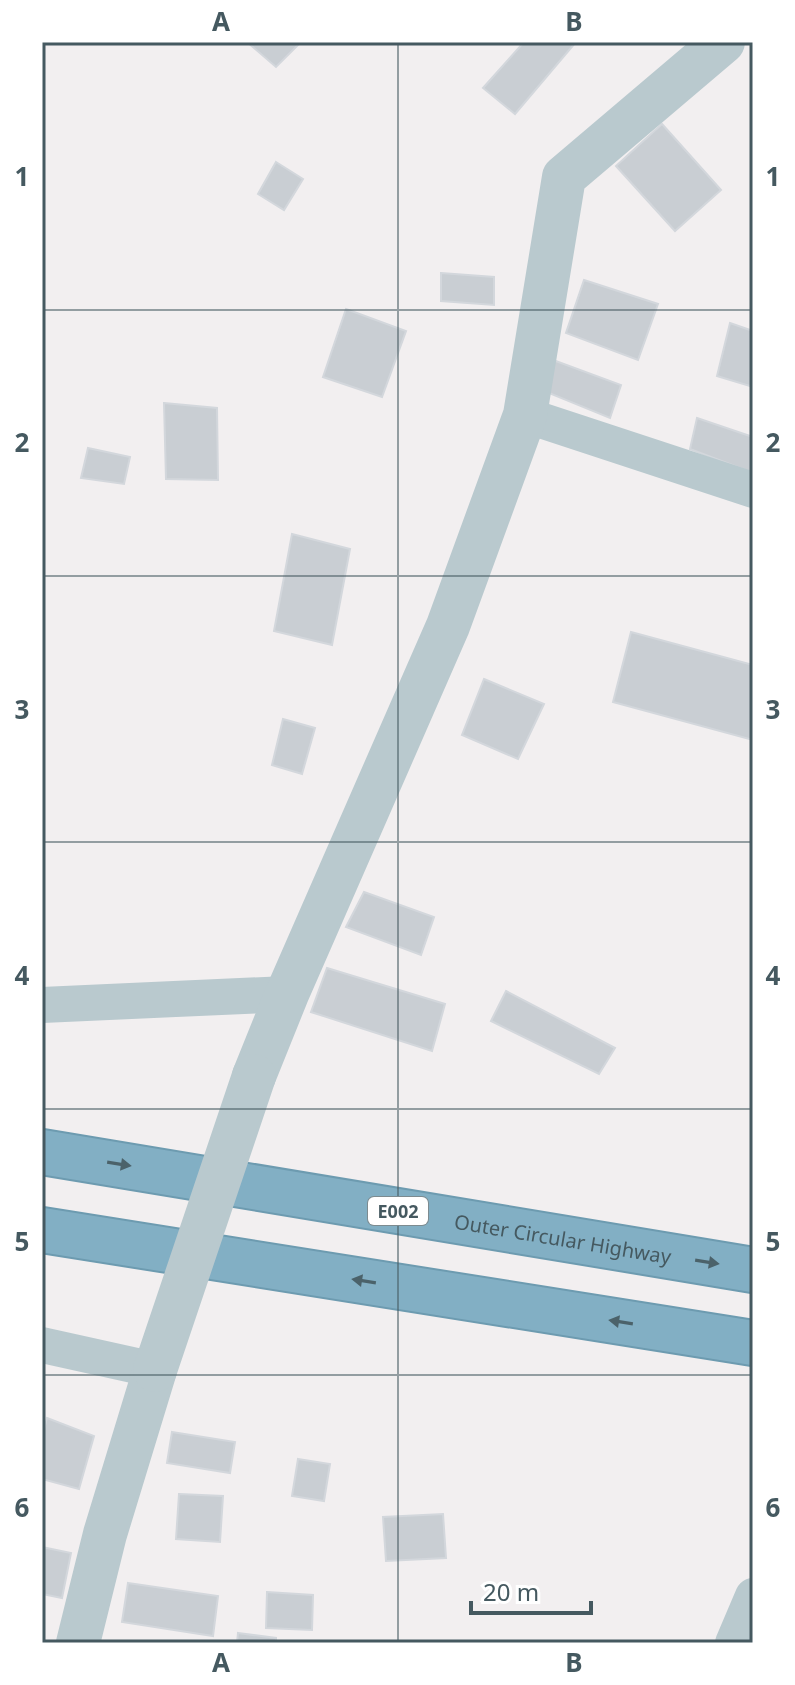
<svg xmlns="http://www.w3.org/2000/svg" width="795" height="1685" font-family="'Noto Sans',sans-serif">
	<rect width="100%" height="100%" fill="#f2eff0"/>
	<g fill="#c9ced3" stroke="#d3d7dc" stroke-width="2">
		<polygon points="247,42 301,42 276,67"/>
		<polygon points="524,42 576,42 515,114 483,88"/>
		<polygon points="662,124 721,190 675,231 616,166"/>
		<polygon points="276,162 303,179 284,210 258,194"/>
		<polygon points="441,273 494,277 494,305 441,301"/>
		<polygon points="584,280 658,304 638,360 566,333"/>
		<polygon points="346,309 406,331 382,397 323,377"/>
		<polygon points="730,323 753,331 753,387 717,376"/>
		<polygon points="553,360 621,385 610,418 544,391"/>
		<polygon points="164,403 217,408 218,480 166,479"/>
		<polygon points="697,418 753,437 753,473 690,449"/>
		<polygon points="88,448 130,457 124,484 81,478"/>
		<polygon points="292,534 350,549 332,645 274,631"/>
		<polygon points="631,632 753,665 753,740 613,702"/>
		<polygon points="484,679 544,704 518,759 462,735"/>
		<polygon points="283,719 315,728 302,774 272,765"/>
		<polygon points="364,892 434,917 421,955 346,927"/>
		<polygon points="327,968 445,1004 432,1051 311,1012"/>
		<polygon points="506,991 615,1048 599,1074 491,1021"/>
		<polygon points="47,1418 94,1436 79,1489 42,1479 42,1437"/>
		<polygon points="172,1432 235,1442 230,1473 167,1463"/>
		<polygon points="298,1459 330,1464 324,1501 292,1496"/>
		<polygon points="179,1494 223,1496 220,1542 176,1539"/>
		<polygon points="443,1514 446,1558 386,1561 383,1517"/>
		<polygon points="42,1547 71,1553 62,1598 42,1594"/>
		<polygon points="128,1583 218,1596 213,1636 122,1622"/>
		<polygon points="267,1592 313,1595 312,1630 266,1628"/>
		<polygon points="238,1633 276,1638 276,1643 237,1643"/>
	</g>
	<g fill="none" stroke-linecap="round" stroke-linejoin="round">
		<defs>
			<g id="motorway">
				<path id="s1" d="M42,1152L753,1270"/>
				<polyline points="42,1230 753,1343"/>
			</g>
		</defs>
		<use href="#motorway" stroke="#6d9bb0" stroke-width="48"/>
		<g stroke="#b9c9ce" stroke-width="36">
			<polyline points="525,415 753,490"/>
			<polyline points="42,1005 287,994"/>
			<polyline points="42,1345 155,1370"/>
			<polyline points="733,1643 753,1596"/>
		</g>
		<g stroke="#b9c9ce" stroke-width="44">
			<polyline points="254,1076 287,994 448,626 525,415 564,177 723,42"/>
			<polyline points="78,1643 105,1534 155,1370"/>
		</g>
		<use href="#motorway" stroke="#82afc4" stroke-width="44"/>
		<polyline stroke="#b9c9ce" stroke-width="44" points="155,1370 254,1076"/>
	</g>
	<defs><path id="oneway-solid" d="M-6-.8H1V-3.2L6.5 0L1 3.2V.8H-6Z" transform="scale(2)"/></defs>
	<g fill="#4b626a">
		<use href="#oneway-solid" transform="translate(119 1164) rotate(9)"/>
		<use href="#oneway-solid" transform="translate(707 1262) rotate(9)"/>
		<use href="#oneway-solid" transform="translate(364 1281) rotate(-171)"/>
		<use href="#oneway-solid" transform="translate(621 1322) rotate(-171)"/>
	</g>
	<path fill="none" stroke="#455960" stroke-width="2" stroke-opacity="0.55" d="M398,42V1643M42,310H753M42,576H753M42,842H753M42,1109H753M42,1375H753"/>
	<g text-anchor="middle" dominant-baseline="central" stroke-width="7" stroke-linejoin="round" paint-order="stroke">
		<rect fill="#fff" stroke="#7d8b90" stroke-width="2" x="368" y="1197" width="60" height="28" rx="6"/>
		<g font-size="18" font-weight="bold" fill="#455960">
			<text x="398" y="1211">E002</text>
		</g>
		<g font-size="20" fill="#455960" stroke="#fff">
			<text stroke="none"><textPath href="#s1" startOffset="528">Outer Circular Highway</textPath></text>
		</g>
	</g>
	<rect width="795" height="1685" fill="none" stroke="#ffffff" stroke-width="88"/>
	<path d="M471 1601v12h120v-12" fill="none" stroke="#455960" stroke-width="4"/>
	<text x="483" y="1601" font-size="24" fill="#455960" stroke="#ffffff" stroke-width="6" paint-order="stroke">20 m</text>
	<rect x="44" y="44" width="707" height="1597" fill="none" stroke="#455960" stroke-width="3"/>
	<g font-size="26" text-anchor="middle" font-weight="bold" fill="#455960">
		<text x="221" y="31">A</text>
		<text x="574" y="31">B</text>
		<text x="22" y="186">1</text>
		<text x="773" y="186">1</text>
		<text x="22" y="452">2</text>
		<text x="773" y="452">2</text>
		<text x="22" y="719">3</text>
		<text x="773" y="719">3</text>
		<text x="22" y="985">4</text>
		<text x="773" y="985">4</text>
		<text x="22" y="1251">5</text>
		<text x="773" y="1251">5</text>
		<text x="22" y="1517">6</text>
		<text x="773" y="1517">6</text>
		<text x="221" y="1672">A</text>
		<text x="574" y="1672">B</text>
	</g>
</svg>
